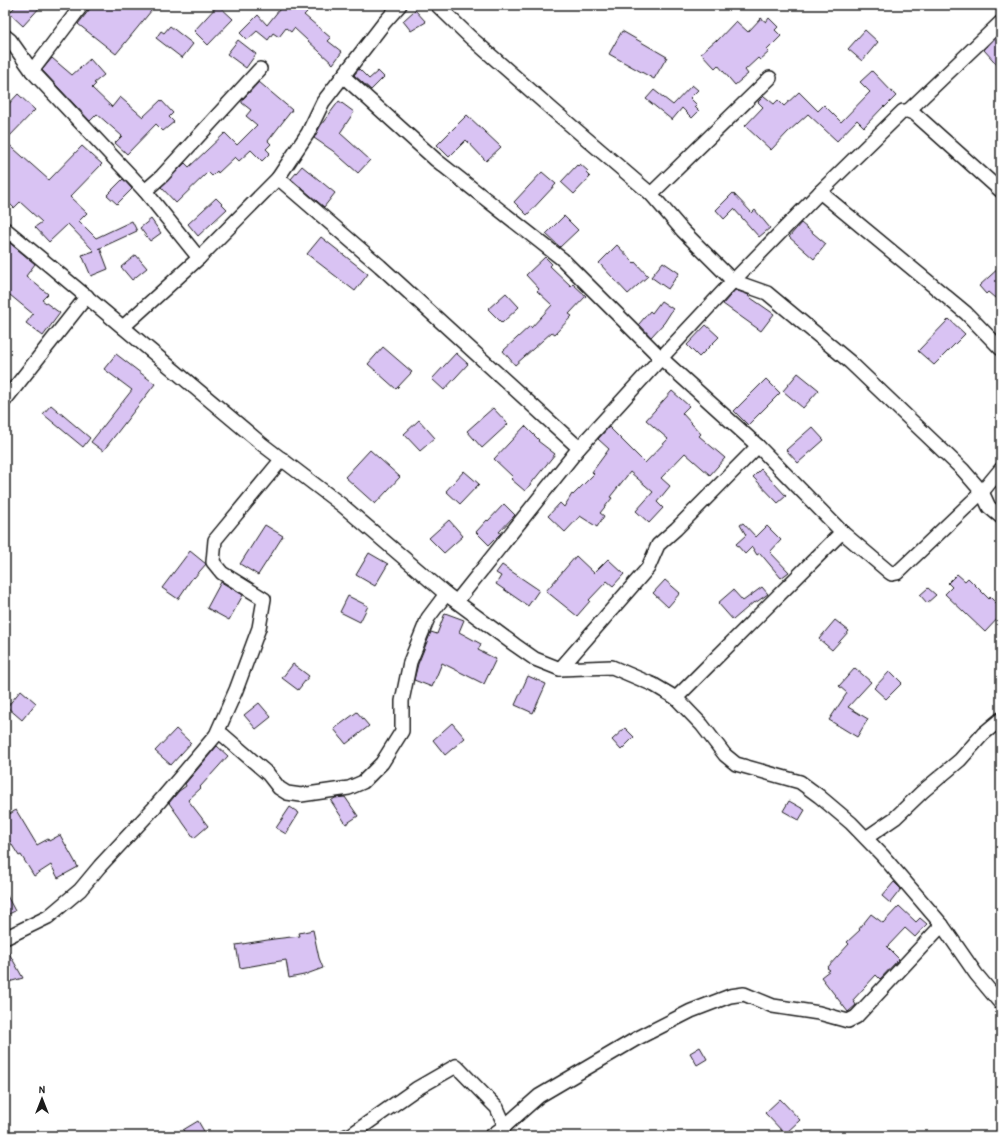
<svg xmlns="http://www.w3.org/2000/svg" width="1006" height="1141" font-family="'Patrick Hand',sans-serif">
	<rect width="100%" height="100%" fill="#fff"/>
	<filter id="ink" filterUnits="userSpaceOnUse"><feTurbulence type="fractalNoise" baseFrequency=".025" numOctaves="2"/><feDisplacementMap in="SourceGraphic" scale="8" xChannelSelector="R" yChannelSelector="G"/><feConvolveMatrix kernelMatrix="1 2 1 2 8 2 1 2 1" color-interpolation-filters="sRGB"/></filter>
	<g filter="url(#ink)">
		<g fill="#d9c3f3" stroke="#1c1c1c">
			<polygon points="17,5 42,5 23,26 9,13"/>
			<polygon points="93,5 156,5 116,54 78,24"/>
			<polygon points="218,5 233,19 208,45 194,31"/>
			<polygon points="283,5 298,5 307,12 304,15 331,38 328,41 342,52 333,64 294,28 291,32 286,28 279,37 273,33 268,40 257,31 247,40 240,33 258,15 267,25"/>
			<polygon points="415,10 426,22 411,31 403,21"/>
			<polygon points="761,18 766,22 769,18 778,27 775,30 781,36 767,50 769,52 760,60 758,58 745,70 748,74 735,85 718,65 715,68 701,53 716,40 717,41 736,21 748,32"/>
			<polygon points="170,26 193,44 182,58 156,38 161,31 164,33"/>
			<polygon points="865,30 878,42 862,61 848,49"/>
			<polygon points="622,31 667,57 654,79 609,54"/>
			<polygon points="996,37 1001,42 1001,69 984,50"/>
			<polygon points="238,40 256,54 246,68 227,54"/>
			<polygon points="52,58 72,75 90,59 104,75 94,83 96,84 92,88 112,107 120,97 143,117 161,100 173,113 169,117 174,122 163,131 156,124 127,154 115,143 122,136 97,114 90,121 42,70"/>
			<polygon points="359,69 369,79 378,71 384,77 371,90 354,75"/>
			<polygon points="872,71 896,96 885,107 884,106 864,127 857,120 837,141 808,114 788,132 771,150 745,126 763,107 758,102 764,96 774,104 778,100 784,106 799,92 818,111 824,105 841,122 870,92 860,82"/>
			<polygon points="259,82 292,110 268,141 271,144 266,149 270,153 262,161 251,150 239,161 235,157 218,173 217,171 212,176 208,172 176,203 161,187 185,163 189,167 225,133 237,145 257,125 246,116 251,110 242,103 242,100"/>
			<polygon points="692,85 698,90 690,98 697,105 695,107 699,111 692,118 682,108 672,120 646,99 654,90 673,105"/>
			<polygon points="18,94 35,110 5,141 49,180 82,146 102,164 70,197 87,213 79,221 96,238 132,221 137,231 98,249 100,248 108,269 91,276 82,255 94,251 68,224 49,242 35,227 42,222 20,202 14,208 5,199 5,108"/>
			<polygon points="339,101 354,112 340,133 370,160 358,173 333,151 314,138 321,125"/>
			<polygon points="467,115 501,147 486,161 466,140 449,157 437,145"/>
			<polygon points="580,164 588,171 586,173 590,177 574,194 561,182 577,165 578,166"/>
			<polygon points="302,166 335,193 324,207 291,179"/>
			<polygon points="542,172 556,184 527,215 514,202"/>
			<polygon points="123,179 132,189 117,204 107,195"/>
			<polygon points="733,193 752,213 755,210 770,228 759,237 734,209 724,219 716,210"/>
			<polygon points="216,198 227,209 198,236 188,224"/>
			<polygon points="564,216 578,230 560,247 546,234"/>
			<polygon points="151,219 161,233 150,241 140,228"/>
			<polygon points="801,223 826,244 814,259 789,237"/>
			<polygon points="321,237 368,274 355,291 307,254"/>
			<polygon points="5,239 35,264 26,276 48,294 42,300 60,313 43,336 26,323 33,314 10,295 5,301"/>
			<polygon points="617,245 634,263 635,262 648,276 628,294 599,263"/>
			<polygon points="136,255 147,268 132,280 121,267"/>
			<polygon points="545,257 552,264 550,266 571,286 573,284 586,296 569,314 572,316 555,334 552,332 515,365 503,351 530,326 531,328 552,305 537,291 539,289 526,275"/>
			<polygon points="663,262 679,273 668,289 651,277"/>
			<polygon points="1001,266 1001,293 995,298 988,292 986,294 979,286"/>
			<polygon points="735,290 749,295 748,296 774,314 761,331 723,304"/>
			<polygon points="506,293 519,307 502,323 488,309"/>
			<polygon points="661,301 673,309 664,323 651,337 639,324 650,311 652,313"/>
			<polygon points="949,319 965,334 934,365 918,351"/>
			<polygon points="706,325 719,337 699,357 687,345"/>
			<polygon points="383,347 412,372 396,389 368,364"/>
			<polygon points="456,353 468,364 444,390 432,379"/>
			<polygon points="116,354 155,384 103,451 91,442 132,390 104,369"/>
			<polygon points="798,373 819,390 803,408 783,391"/>
			<polygon points="766,379 780,393 748,425 734,411"/>
			<polygon points="672,391 689,406 682,413 701,434 699,436 725,458 710,475 685,453 661,478 670,486 657,502 663,508 649,523 636,511 653,492 630,472 610,497 612,498 600,513 604,516 597,527 580,516 565,532 548,516 560,503 564,507 572,494 573,495 594,474 592,472 609,449 598,439 609,427 645,463 668,439 646,420"/>
			<polygon points="51,405 90,438 83,447 43,414"/>
			<polygon points="493,408 508,424 482,448 467,431"/>
			<polygon points="419,420 435,438 420,451 404,434"/>
			<polygon points="525,426 539,440 538,441 555,454 525,491 511,479 513,477 494,459"/>
			<polygon points="812,427 824,440 798,463 786,450"/>
			<polygon points="370,450 400,477 375,504 345,477"/>
			<polygon points="761,469 786,496 778,503 753,477"/>
			<polygon points="464,471 479,484 460,504 446,491"/>
			<polygon points="504,504 515,515 499,532 501,533 489,545 476,532 487,520 488,521"/>
			<polygon points="449,520 463,536 444,553 429,538"/>
			<polygon points="743,523 756,537 767,526 781,540 770,552 789,572 781,578 760,553 757,555 752,547 745,554 736,544 746,535 740,525"/>
			<polygon points="265,525 283,536 258,575 240,564"/>
			<polygon points="190,551 206,564 194,578 193,577 178,599 162,588"/>
			<polygon points="369,553 388,564 375,586 356,575"/>
			<polygon points="576,556 594,573 608,559 624,574 613,586 607,581 589,600 590,601 577,616 546,591"/>
			<polygon points="502,565 539,590 528,606 496,584 501,576 496,573"/>
			<polygon points="957,574 965,581 968,578 989,599 990,597 1001,608 1001,615 985,632 945,594 952,587 948,583"/>
			<polygon points="665,580 680,593 668,607 653,593"/>
			<polygon points="221,582 243,595 229,620 207,608"/>
			<polygon points="762,587 768,594 755,603 754,602 733,620 718,603 733,590 743,601"/>
			<polygon points="928,588 936,595 927,603 920,595"/>
			<polygon points="348,596 368,606 360,622 340,612"/>
			<polygon points="445,613 464,620 459,632 481,644 478,650 496,659 484,684 442,663 432,687 414,680 418,664 431,632 437,634"/>
			<polygon points="835,620 849,631 832,650 819,639"/>
			<polygon points="293,664 309,676 298,690 282,678"/>
			<polygon points="855,668 871,682 848,707 868,719 857,737 829,720 847,693 839,686"/>
			<polygon points="890,671 902,683 886,699 874,688"/>
			<polygon points="528,676 546,684 533,713 515,705"/>
			<polygon points="21,690 36,703 22,720 7,707"/>
			<polygon points="259,703 271,717 256,729 244,715"/>
			<polygon points="357,712 369,726 346,744 334,729"/>
			<polygon points="452,723 465,738 445,755 433,740"/>
			<polygon points="625,728 634,737 621,750 612,740"/>
			<polygon points="176,729 191,743 171,765 155,751"/>
			<polygon points="217,746 228,756 200,787 201,788 188,800 208,826 194,838 169,803 179,791 186,786 185,784"/>
			<polygon points="345,797 358,816 346,824 331,801 335,798"/>
			<polygon points="789,801 805,810 799,820 783,811"/>
			<polygon points="290,807 299,813 286,834 276,828"/>
			<polygon points="16,810 37,845 48,839 49,841 60,835 78,867 58,878 51,865 34,876 21,855 19,856 5,834 5,817"/>
			<polygon points="894,882 901,889 890,903 882,896"/>
			<polygon points="5,892 15,911 5,916"/>
			<polygon points="899,906 916,922 920,918 927,924 915,937 905,928 887,947 899,959 880,979 876,975 853,1000 856,1005 848,1012 821,977 830,970 827,968 849,944 847,942 860,930 859,929 871,914 883,923"/>
			<polygon points="313,930 319,958 323,968 304,975 289,978 286,960 240,968 236,945 274,939 300,936 299,933"/>
			<polygon points="5,946 23,978 5,983"/>
			<polygon points="700,1047 707,1059 697,1065 690,1053"/>
			<polygon points="780,1099 800,1120 785,1134 765,1113"/>
			<polygon points="198,1121 205,1133 199,1136 187,1136 183,1130"/>
		</g>
		<g fill="none" stroke-linecap="round" stroke-linejoin="round">
			<defs>
				<g id="minor">
					<polyline points="437,5 470,37 554,111 651,194 683,231 733,281 767,293 850,362 963,470 982,492 989,507 1001,517"/>
					<polyline points="5,36 10,40 32,71 145,191 199,258"/>
					<polyline points="32,71 82,5"/>
					<polyline points="343,76 436,160 562,259 661,358 758,446 842,532 889,572 892,574 897,573 982,492 1001,469"/>
					<polyline points="908,111 1001,22"/>
					<polyline points="278,178 380,266 579,448"/>
					<polyline points="145,191 162,176 260,69"/>
					<polyline points="820,192 966,313 1001,349"/>
					<polyline points="651,194 770,78"/>
					<polyline points="5,229 50,266 263,445 343,506 446,594 515,645 535,659 560,669 612,667 654,685 676,698 702,725 725,755 736,764 800,782 819,796 851,823 882,855 942,925 976,974 1001,1004"/>
					<polyline points="123,327 199,258 278,178 308,133 323,102 384,23 400,5"/>
					<polyline points="5,400 87,296"/>
					<polyline points="457,601 579,448 661,358 733,281 820,192 903,111 908,111 915,114 1001,191"/>
					<polyline points="560,669 648,568 658,545 676,529 758,446"/>
					<polyline points="676,698 842,532"/>
					<polyline points="216,735 219,734 223,735 268,774 279,788 287,793 301,795 349,788 363,782 382,763 402,731 402,701 410,662 428,618 446,594"/>
					<polyline points="866,838 895,818 922,792 960,760 983,734 1001,719"/>
					<polyline points="5,938 48,917 80,890 100,866 154,808 216,735 236,690 259,628 264,599 222,573 213,562 215,540 282,459"/>
					<polyline points="346,1136 352,1134 416,1089 456,1066 497,1108 505,1126"/>
					<polyline points="491,1136 505,1126 539,1096 636,1039 691,1011 730,996 744,994 773,1006 819,1013 848,1021 856,1017 942,925"/>
				</g>
			</defs>
			<use href="#minor" stroke="#1c1c1c" stroke-width="16"/>
			<use href="#minor" stroke="#fff" stroke-width="13"/>
		</g>
	</g>
	<rect width="1006" height="1141" fill="none" stroke="#fff" stroke-width="20"/>
	<rect x="10" y="10" width="986" height="1121" fill="none" stroke="#1c1c1c" stroke-width="1.5" filter="url(#ink)"/>
	<g transform="translate(42 1099)" stroke="#ffffff" stroke-width="3" paint-order="stroke">
	<path d="M0-3L7 15L0 10L-7 15Z" fill="#1c1c1c"/>
	<text y="-6" font-size="11" font-weight="bold" text-anchor="middle" fill="#1c1c1c">N</text>
	</g>
</svg>
